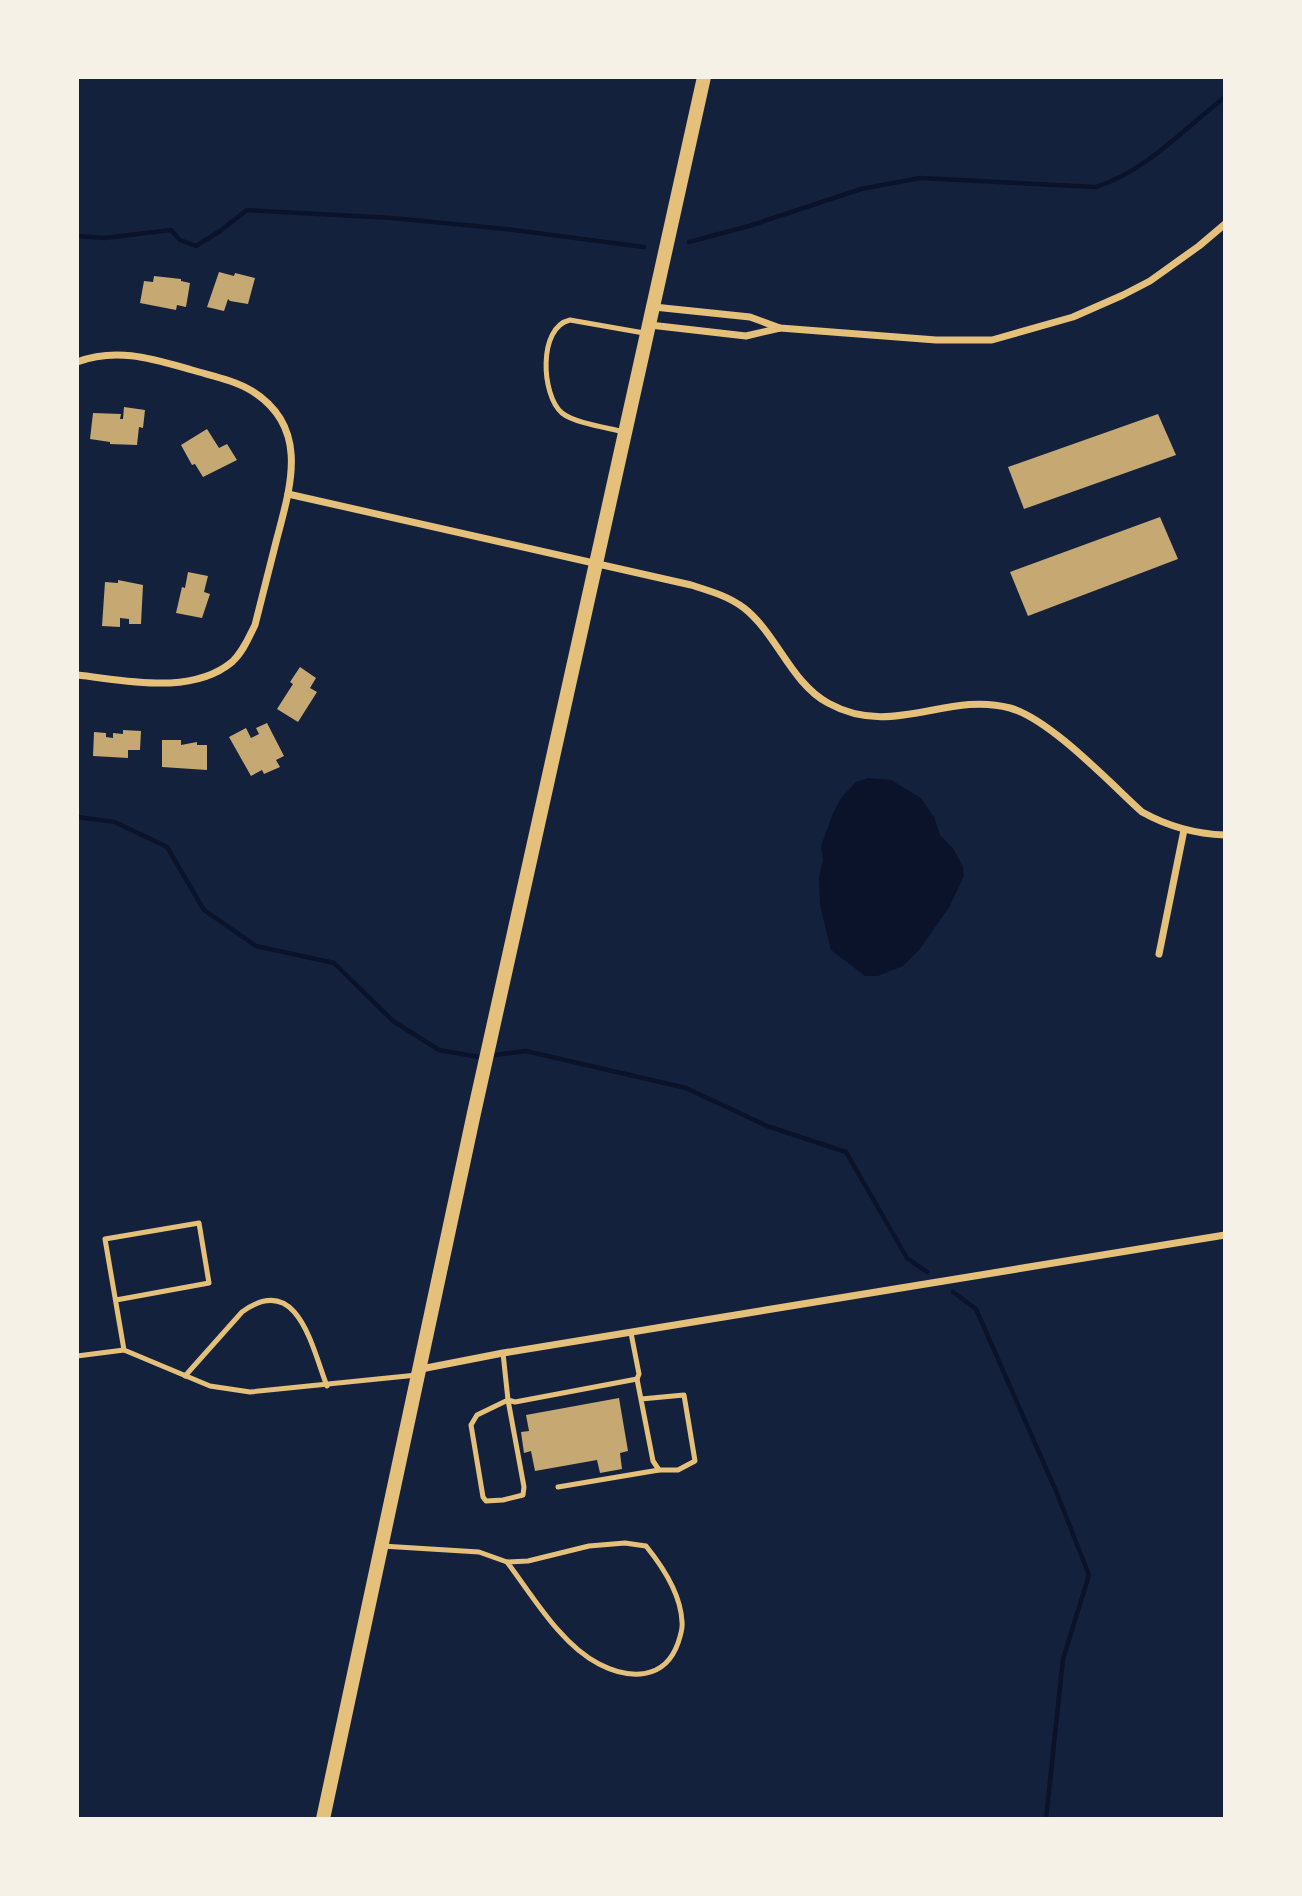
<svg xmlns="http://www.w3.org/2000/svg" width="1302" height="1896" font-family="'Sofia Sans Condensed',sans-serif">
	<rect width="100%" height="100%" fill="#14213d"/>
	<polygon fill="#0b132b" points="868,778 891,780 921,798 934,817 940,835 953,848 963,867 964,876 950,906 920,949 903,966 878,976 865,976 831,950 820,906 819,877 823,860 821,846 833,813 841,798 856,782"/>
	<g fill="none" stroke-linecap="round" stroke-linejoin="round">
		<g stroke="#0b132b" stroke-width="4.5">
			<polyline points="77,236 105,238 171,230 180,240 196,246 220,231 247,210 392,218 506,229 644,247"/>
			<path d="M689,242L749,226L861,189L920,178L1096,187C1146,171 1184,129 1225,97"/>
			<polyline points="77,817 115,822 167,847 204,910 256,946 334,963 393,1021 439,1050 479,1057 526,1051 686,1088 767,1126 846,1152 907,1258 927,1272"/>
			<polyline points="953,1292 976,1309 1056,1491 1089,1575 1063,1659 1046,1819"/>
		</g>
	</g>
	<g fill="#c6a872">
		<polygon points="219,272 234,276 235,273 255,278 248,304 230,301 228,299 224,311 207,307"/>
		<polygon points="154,276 181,279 181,281 190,283 186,307 177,305 176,310 140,303 144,281 153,282"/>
		<polygon points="124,407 145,410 143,428 139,427 137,445 110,444 110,442 90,439 93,413 121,414 120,419 123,419"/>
		<polygon points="1158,414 1176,455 1024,509 1008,467"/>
		<polygon points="207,429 219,448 227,444 237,460 203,477 195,464 192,465 181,445"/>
		<polygon points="1160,517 1178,559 1028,616 1010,572"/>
		<polygon points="188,572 208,576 204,592 210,594 202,618 176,613 182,587 185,588"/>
		<polygon points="118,580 143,585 141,624 129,624 129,619 120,618 120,627 102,626 105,582 118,583"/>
		<polygon points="300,667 316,678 310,688 317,692 298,722 277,709 293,684 290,682"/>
		<polygon points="267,723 284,756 276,760 280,767 264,774 262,770 251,776 229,737 246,728 251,738 259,734 256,728"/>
		<polygon points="123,730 141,731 140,750 128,750 128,758 93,756 94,732 106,733 106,737 113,738 113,733 123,734"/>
		<polygon points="162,740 181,740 181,745 197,742 197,745 207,745 207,770 162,767"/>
		<polygon points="619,1398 628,1451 620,1453 622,1469 600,1473 597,1460 535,1471 531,1451 524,1453 521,1432 529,1431 526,1415"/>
	</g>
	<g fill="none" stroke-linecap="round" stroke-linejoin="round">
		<g stroke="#e5c07b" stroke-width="5">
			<path d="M624,432C609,428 574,423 562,413C541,395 538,327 570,320L644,333"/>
			<polyline points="116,1300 209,1283 199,1223 105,1239 124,1350 210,1386 250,1392 417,1375"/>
			<polyline points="631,1333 639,1374 637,1379 653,1461 659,1470 678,1470 695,1461 684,1395 641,1399"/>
			<polyline points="503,1353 508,1400 524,1487 523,1495 503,1500 486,1501 483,1497 471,1425 477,1415 508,1400 515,1402 637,1379"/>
			<polyline points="77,1356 124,1350"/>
			<path d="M185,1376L242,1312C298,1271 312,1348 327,1386"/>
			<polyline points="558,1487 659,1470"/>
			<path d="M382,1546L479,1552L507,1562L528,1561L589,1546L625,1543L646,1546C663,1567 681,1594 682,1622C683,1629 680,1637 678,1643C665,1680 630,1680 599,1664C561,1645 532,1595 507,1562"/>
		</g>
		<g stroke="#e5c07b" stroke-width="7">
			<polyline points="654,307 750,317 780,328 936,340 992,340 1073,317 1123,295 1150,281 1199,246 1225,224"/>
			<polyline points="650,325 746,336 780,328"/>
			<path d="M77,362C117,347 153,359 192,370C212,376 234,380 252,391C311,428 290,488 276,542C269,569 262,597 255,625C249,637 243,652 232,662C191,696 125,680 77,675"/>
			<path d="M288,494L691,585C710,591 728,596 744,608C777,634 791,683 828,703C893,739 946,691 1010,708C1050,719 1110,783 1142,812C1169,827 1195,834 1225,835"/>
			<polyline points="1159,954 1184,830"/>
			<polyline points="421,1369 503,1353 1225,1235"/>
		</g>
		<polyline stroke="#e5c07b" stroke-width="14" points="323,1819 474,1113 704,77"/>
	</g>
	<rect width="1302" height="1896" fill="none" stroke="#f6f1e7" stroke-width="158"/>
</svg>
